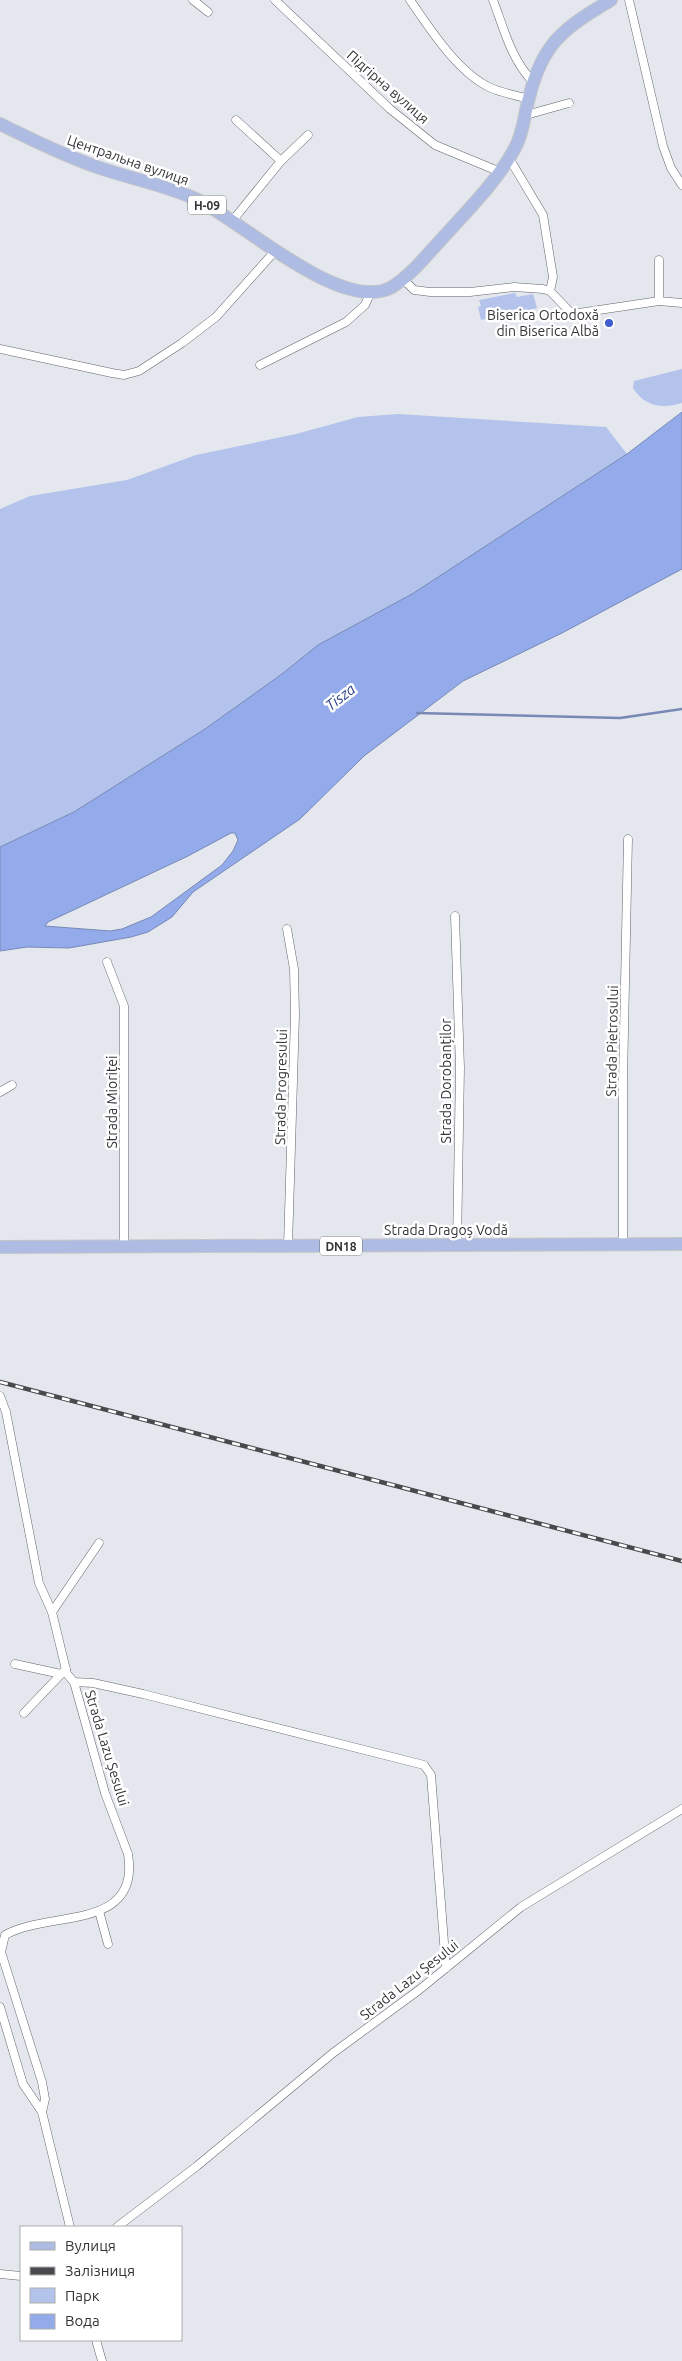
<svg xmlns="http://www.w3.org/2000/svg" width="682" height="2361" font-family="Ubuntu,sans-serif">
	<rect width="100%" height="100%" fill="#e4e7ee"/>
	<g fill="#b3c3eb">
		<polygon points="515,293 517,297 533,294 537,308 519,313 517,309 500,312 501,316 481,320 478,307 481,306 479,300"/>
		<path d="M682,369V403C663,409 645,407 633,388L634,381Z"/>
		<polygon points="398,414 606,427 627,454 412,594 318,645 282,674 205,729 74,812 0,847 0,509 30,496 127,480 196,455 296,434 358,417"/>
	</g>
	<path fill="#94abeb" stroke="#7788b5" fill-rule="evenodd" d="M682,412V569L562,633L463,681L364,756L300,819L193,892L172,917L148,932L131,937L69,948L27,947L0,951V847L74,812L145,767L205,729L282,674L318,645L412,594L627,454ZM231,833H235L238,840L233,851L222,865L151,917L122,929L110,931L45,926L48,922L188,856Z"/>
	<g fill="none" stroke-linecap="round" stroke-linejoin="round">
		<polyline stroke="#7788b5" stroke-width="2.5" points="417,713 620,718 682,709"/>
		<defs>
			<g id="minor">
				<polyline points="193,0 208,12"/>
				<polyline points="275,0 390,109 435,145 498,171"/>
				<path d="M410,0C430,29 458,73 491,88C502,93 516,95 528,99"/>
				<path d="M493,0C504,29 511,59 533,82"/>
				<polyline points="629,0 663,146 671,168 682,185"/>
				<polyline points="526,115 569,103"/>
				<polyline points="236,120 281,161"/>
				<polyline points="509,158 543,215 553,277 550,291"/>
				<polyline points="233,220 281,161 308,135"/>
				<polyline points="659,260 659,301"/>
				<polyline points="402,278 414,290 430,292 470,292 514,287 543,289 550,291 572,314 659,301 682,303"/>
				<polyline points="0,349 112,373 124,375 139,371 182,343 216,317 275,251"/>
				<polyline points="260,365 346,322 365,305 371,292"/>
				<polyline points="455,916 460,1068 457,1245"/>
				<polyline points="287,929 294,969 295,1015 288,1246"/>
				<polyline points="107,962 124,1006 124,1246"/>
				<polyline points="0,1092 12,1085"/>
				<polyline points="623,1244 623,1080 628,839"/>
				<path d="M0,1396L6,1412L39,1583L52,1612L67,1674L74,1682L105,1793L128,1854C141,1932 48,1910 5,1935L1,1952L42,2082L45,2099L42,2112"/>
				<polyline points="52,1612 99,1543"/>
				<polyline points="15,1664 61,1674"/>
				<polyline points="74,1682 93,1683 143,1694 424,1765 431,1775 446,1968"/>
				<polyline points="24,1713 66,1669"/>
				<polyline points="99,1911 108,1944"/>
				<polyline points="0,2007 23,2084 42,2112 70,2227"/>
				<polyline points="117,2227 197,2166 333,2053 419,1990 521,1907 682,1809"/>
				<polyline points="0,2274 21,2276"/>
				<polyline points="96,2340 102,2361"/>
			</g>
			<g id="primary">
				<path d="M0,124C33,140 65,156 100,168C132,179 165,185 196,199C241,220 342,315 392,287C410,276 425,257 439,242C464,214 497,182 515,148C524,132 524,115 529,98C542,43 564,28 611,0"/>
				<polyline points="0,1247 682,1244"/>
			</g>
		</defs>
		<use href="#minor" stroke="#61646a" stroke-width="9"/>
		<use href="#primary" stroke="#c6c6c7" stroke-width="14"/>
		<use href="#minor" stroke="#fff" stroke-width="8"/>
		<use href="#primary" stroke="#aebce3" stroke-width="12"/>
		<defs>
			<polyline id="rail" points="0,1382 682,1561"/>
		</defs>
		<use href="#rail" stroke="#494a4e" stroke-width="4.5"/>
		<use href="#rail" stroke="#fff" stroke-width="2.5" stroke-dasharray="8" stroke-linecap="butt"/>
	</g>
	<circle fill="#3e5dcf" stroke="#fff" stroke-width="2" cx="609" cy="323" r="5"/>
	<g text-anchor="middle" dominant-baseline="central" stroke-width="5" stroke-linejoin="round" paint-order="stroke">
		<g fill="#fff" stroke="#717274" stroke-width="1">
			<rect x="188" y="195.5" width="38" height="19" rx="4"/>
			<rect x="320" y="1236.5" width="42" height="19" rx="4"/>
		</g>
		<g font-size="12" font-weight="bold" fill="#343538">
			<text x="207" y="205">Н-09</text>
			<text x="341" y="1246">DN18</text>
		</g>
		<g font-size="14" fill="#343538" stroke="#fff">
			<text transform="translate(388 87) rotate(41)">Підгірна вулиця</text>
			<text transform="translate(128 160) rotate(19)">Центральна вулиця</text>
			<text transform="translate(612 1041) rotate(-89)">Strada Pietrosului</text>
			<text transform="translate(446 1081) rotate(-90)">Strada Dorobanților</text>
			<text transform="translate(281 1087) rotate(-89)">Strada Progresului</text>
			<text transform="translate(112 1102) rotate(-90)">Strada Mioriței</text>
			<text x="446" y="1230">Strada Dragoș Vodă</text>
			<text transform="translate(107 1748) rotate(73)">Strada Lazu Șesului</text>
			<text transform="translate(409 1980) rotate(-38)">Strada Lazu Șesului</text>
		</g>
		<g font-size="14" fill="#343538" stroke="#fff" text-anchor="end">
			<text x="599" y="315">Biserica Ortodoxă<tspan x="599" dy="16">din Biserica Albă</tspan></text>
		</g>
		<g font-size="15" font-style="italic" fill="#2d428c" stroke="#fff">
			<text transform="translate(340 697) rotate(-38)">Tisza</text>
		</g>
	</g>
	<rect x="20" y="2226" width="162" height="115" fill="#ffffff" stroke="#aeaeaf"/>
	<rect x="30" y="2242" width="25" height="8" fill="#aebce3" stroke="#aeaeaf"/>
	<text x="65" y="2251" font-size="15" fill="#343538">Вулиця</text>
	<rect x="30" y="2267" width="25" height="8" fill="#494a4e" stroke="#aeaeaf"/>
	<text x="65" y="2276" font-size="15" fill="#343538">Залізниця</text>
	<rect x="30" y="2288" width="25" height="15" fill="#b3c3eb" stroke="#aeaeaf"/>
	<text x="65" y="2301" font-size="15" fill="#343538">Парк</text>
	<rect x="30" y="2314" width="25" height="15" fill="#94abeb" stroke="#aeaeaf"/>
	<text x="65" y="2326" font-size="15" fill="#343538">Вода</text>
</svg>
